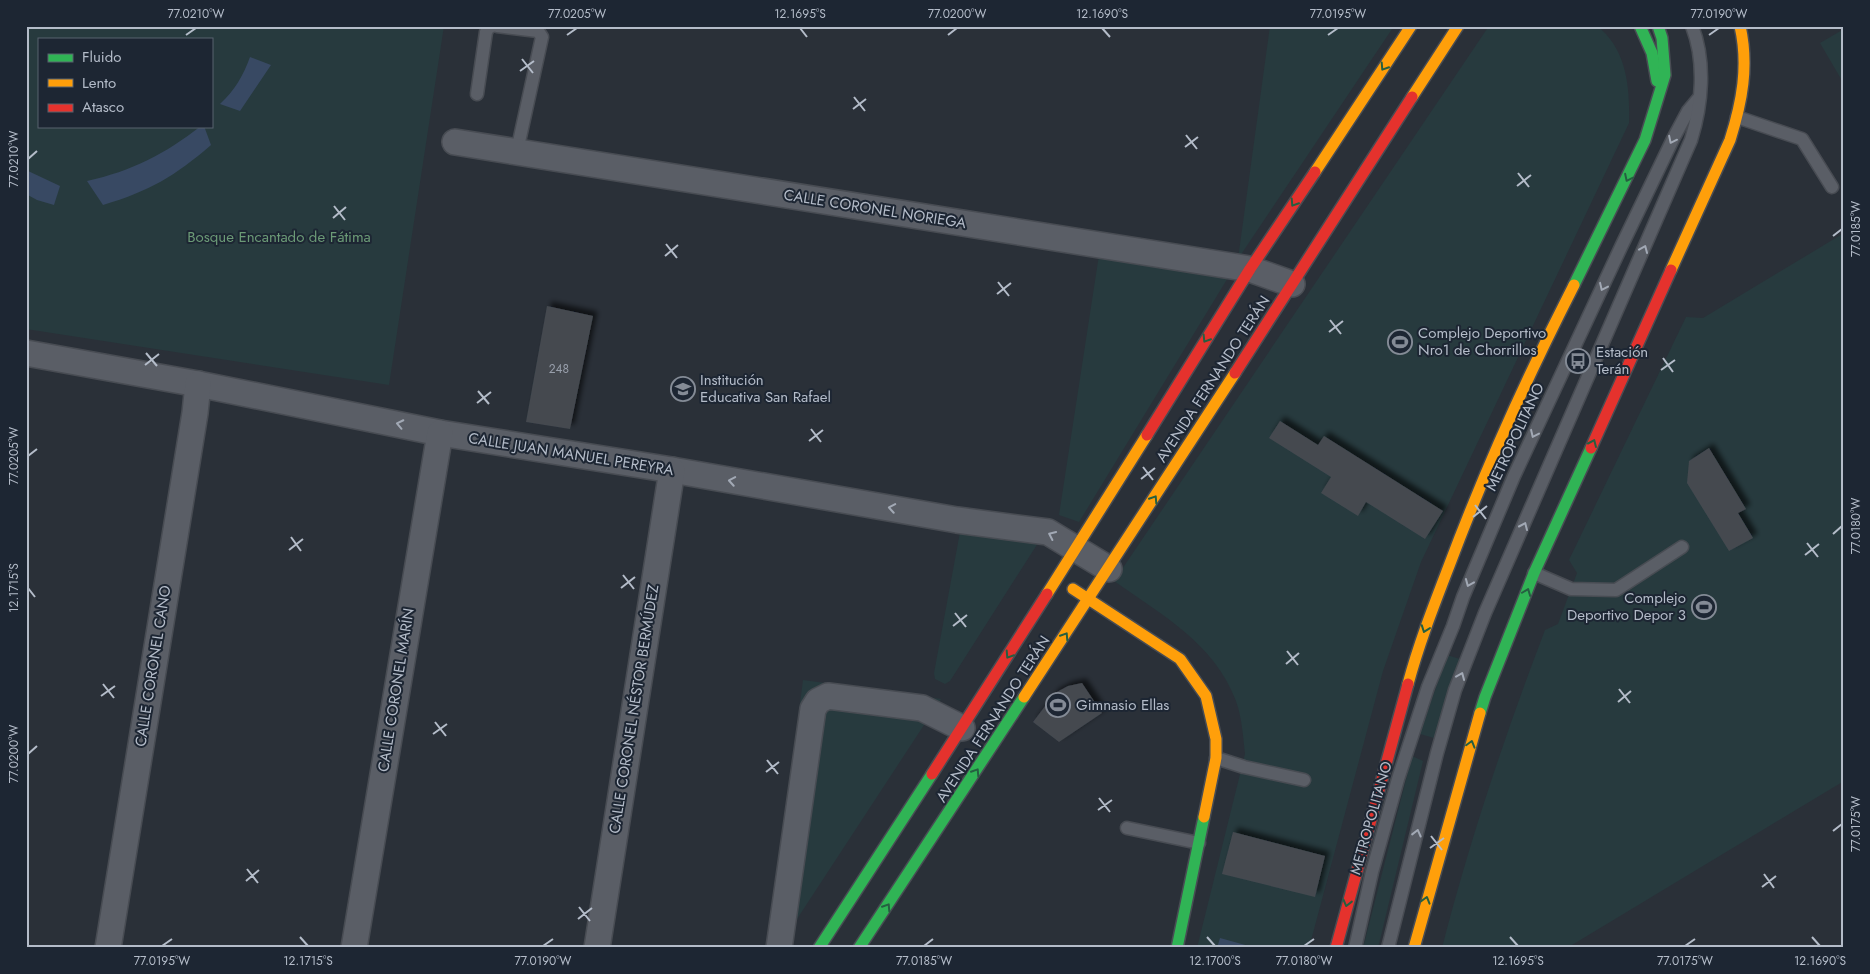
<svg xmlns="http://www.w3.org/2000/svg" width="1870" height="974" font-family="Jost,sans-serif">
	<defs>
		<filter id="shadow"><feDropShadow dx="4.5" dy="-4.5" stdDeviation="2.5" flood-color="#0009"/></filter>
	</defs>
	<rect width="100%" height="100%" fill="#2a3038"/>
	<g fill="#273a3e" fill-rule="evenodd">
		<path d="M26,26H444L389,385L26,329ZM39,39H211V126H39Z"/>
		<polygon points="1270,26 1394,26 1238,259"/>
		<path d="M1489,26H1597C1627,49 1630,88 1629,123L1421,562L1383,671L1309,948H1197L1245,754C1243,736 1242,718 1236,701C1214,643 1162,615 1114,581Z"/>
		<polygon points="1844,29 1844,84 1820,43"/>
		<path d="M1844,233V781L1567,948H1442C1470,839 1505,735 1545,630L1558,624L1577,573L1569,560L1686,317L1703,318Z"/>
		<polygon points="1099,255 1229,276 1079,522 1059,515"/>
		<polygon points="960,532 1038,543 950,681 945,684 935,679 934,673"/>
		<polygon points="1447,655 1460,659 1434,738 1420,734"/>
		<polygon points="803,680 941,699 778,948 769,948"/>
		<polygon points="1412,756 1423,761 1378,948 1363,948"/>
	</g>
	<g fill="#384963">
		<path d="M250,57L271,65L240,111L220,104C235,90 243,76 250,57Z"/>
		<path d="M201,126H204L211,145C175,176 150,191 103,205L87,181C132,171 165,154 201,126Z"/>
		<polygon points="26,170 60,186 54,205 37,200 26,194"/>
		<polygon points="1220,938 1256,948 1217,948"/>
	</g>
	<g fill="#444950" filter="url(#shadow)">
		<polygon points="547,306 593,316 570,429 526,422"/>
		<polygon points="1280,421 1318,445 1324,436 1443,511 1425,539 1366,502 1358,516 1321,493 1331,477 1269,438"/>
		<polygon points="1709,448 1746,509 1738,513 1753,538 1729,551 1687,483 1689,461"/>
		<polygon points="1082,683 1102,713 1059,742 1033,722 1055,693 1068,686"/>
		<polygon points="1233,832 1325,856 1315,897 1222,874"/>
	</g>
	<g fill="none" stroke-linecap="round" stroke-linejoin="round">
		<defs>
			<g id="lane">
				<polyline points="497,26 538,31 542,37 517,151"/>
				<polyline points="477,94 486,32 489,27 492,26"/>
				<polyline points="1737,117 1802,139 1832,187"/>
				<polyline points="1534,573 1571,589 1616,590 1682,547"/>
				<polyline points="1216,758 1244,767 1304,780"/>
				<polyline points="1127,828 1199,843"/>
				<polyline points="1355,948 1372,872 1398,779 1428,687 1453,626 1463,597 1514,476 1621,247 1673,139 1688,111 1698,99"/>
				<path d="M1388,948L1437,753L1455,690L1485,613L1691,140C1702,105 1706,62 1692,26"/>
			</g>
			<g id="street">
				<polyline points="455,142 1250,269 1292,284"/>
				<polyline points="26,353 198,384 440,433 672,470 957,520 1048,532 1109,569"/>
				<polyline points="108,948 195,413 198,384"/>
				<polyline points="354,948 440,433"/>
				<polyline points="597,948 672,470"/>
				<polyline points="779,948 813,709 818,701 828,696 922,708 962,728"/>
			</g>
			<g id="fast">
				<polyline points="1640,26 1652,53 1657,81"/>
				<polyline points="1574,285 1645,140 1665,75 1662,38 1658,26"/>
				<polyline points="1480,713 1485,697 1534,573 1591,448"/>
				<polyline points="819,948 932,774"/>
				<polyline points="859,948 1024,697"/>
				<polyline points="1177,948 1204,817"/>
			</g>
			<g id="slow">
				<polyline points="1412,97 1458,26"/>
				<polyline points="1315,172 1411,26"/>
				<path d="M1671,270L1730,140C1742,102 1749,66 1740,26"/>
				<polyline points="1073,589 1180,659 1206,696 1216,739 1216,758 1204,817"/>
				<polyline points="1047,594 1147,435"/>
				<path d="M1408,684C1419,643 1434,605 1449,566C1485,470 1527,377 1574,285"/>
				<polyline points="1024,697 1235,373"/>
				<polyline points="1414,948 1480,713"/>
			</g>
			<g id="jam">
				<polyline points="1235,373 1412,97"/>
				<polyline points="1147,435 1250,269 1315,172"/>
				<polyline points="1591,448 1671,270"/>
				<polyline points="932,774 1047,594"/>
				<polyline points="1336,948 1408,684"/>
			</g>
		</defs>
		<use href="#lane" stroke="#484c53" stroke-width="15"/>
		<use href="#street" stroke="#484c53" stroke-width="28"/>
		<use href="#fast" stroke="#484c53" stroke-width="14"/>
		<use href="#slow" stroke="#484c53" stroke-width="14"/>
		<use href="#jam" stroke="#484c53" stroke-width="14"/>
		<use href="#lane" stroke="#5a5e66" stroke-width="12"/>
		<use href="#street" stroke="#5a5e66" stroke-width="25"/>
		<use href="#fast" stroke="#30b455" stroke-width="11"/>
		<use href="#slow" stroke="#ff9f0a" stroke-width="11"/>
		<use href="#jam" stroke="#e5322d" stroke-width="11"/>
	</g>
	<defs><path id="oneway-chevron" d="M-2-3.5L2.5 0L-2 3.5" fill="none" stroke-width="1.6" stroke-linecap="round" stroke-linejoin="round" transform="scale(1.25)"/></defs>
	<g stroke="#255f41">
		<use href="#oneway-chevron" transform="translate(1384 67) rotate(123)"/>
		<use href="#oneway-chevron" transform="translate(1628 178) rotate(116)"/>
		<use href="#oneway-chevron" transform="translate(1294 203) rotate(123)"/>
		<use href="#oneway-chevron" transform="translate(1206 339) rotate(122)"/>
		<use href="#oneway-chevron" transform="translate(1593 443) rotate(-66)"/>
		<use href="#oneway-chevron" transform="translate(1154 499) rotate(-57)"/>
		<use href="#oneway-chevron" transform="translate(1527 592) rotate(-69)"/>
		<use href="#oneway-chevron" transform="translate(1425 629) rotate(110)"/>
		<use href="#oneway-chevron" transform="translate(1065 636) rotate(-57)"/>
		<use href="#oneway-chevron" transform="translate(1009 655) rotate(123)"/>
		<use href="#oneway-chevron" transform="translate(1471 744) rotate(-74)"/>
		<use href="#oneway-chevron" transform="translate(976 772) rotate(-57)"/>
		<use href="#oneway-chevron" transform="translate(1426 900) rotate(-74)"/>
		<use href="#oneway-chevron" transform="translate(1347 903) rotate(104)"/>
		<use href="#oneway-chevron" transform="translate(887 907) rotate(-57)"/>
	</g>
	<g stroke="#a2a9b5">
		<use href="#oneway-chevron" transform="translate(1672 140) rotate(116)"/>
		<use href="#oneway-chevron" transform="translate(1644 249) rotate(-67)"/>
		<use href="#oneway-chevron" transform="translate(1603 287) rotate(115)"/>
		<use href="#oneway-chevron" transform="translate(400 424) rotate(-168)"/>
		<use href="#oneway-chevron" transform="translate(1534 434) rotate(115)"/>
		<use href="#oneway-chevron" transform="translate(732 481) rotate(-170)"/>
		<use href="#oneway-chevron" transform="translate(892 508) rotate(-170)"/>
		<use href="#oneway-chevron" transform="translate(1524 526) rotate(-66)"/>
		<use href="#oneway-chevron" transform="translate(1052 535) rotate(-155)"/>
		<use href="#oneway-chevron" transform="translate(1469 583) rotate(113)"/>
		<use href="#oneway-chevron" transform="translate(1461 676) rotate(-67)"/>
		<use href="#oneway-chevron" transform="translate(1417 833) rotate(-76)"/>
	</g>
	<path fill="none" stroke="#b4bcc9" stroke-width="2" d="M800,28L807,37M1102,28L1110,37M186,35L196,28M567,35L577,28M948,35L957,28M1328,35L1338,28M1709,35L1719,28M522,59L533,73M520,71L534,61M854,97L865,111M853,109L866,99M1186,135L1197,149M1185,147L1198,137M28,159L37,151M1518,173L1529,187M1517,186L1531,175M334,206L345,220M333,218L346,207M1833,236L1842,229M666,244L677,258M665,256L678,245M998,282L1009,296M997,294L1011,283M1330,320L1341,334M1329,332L1343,321M146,353L157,366M1663,358L1673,372M145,365L159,354M1661,370L1675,360M478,391L489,404M477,403L491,392M811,429L821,442M809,441L823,430M28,456L37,449M1143,467L1153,480M1141,479L1155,468M1475,505L1486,519M1473,517L1487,506M1833,534L1842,526M291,537L301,551M1807,543L1818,557M289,550L303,539M1805,555L1819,544M623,575L634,589M28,588L35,597M621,588L635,577M955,613L966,627M953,626L967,615M1287,651L1298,665M1286,664L1299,653M103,684L114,698M1619,689L1630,703M101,696L115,686M1618,702L1631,691M435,722L446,736M433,734L447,724M28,754L37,746M767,760L778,774M766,772L779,762M1099,798L1110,812M1098,810L1112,800M1833,831L1842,824M1431,836L1442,850M1430,848L1444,838M247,869L258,883M1764,874L1774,888M246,881L259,870M1762,887L1776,876M579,907L590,921M578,919L592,908M300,937L308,946M1207,937L1215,946M1510,937L1518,946M1812,937L1820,946M162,946L172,939M543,946L553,939M924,946L933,939M1304,946L1314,939M1685,946L1695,939"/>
	<defs>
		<symbol id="stadium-ring" viewBox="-11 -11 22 22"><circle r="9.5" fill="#1d2633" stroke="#848b96" stroke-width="1.5"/><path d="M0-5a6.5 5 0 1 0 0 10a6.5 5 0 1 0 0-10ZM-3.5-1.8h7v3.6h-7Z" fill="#848b96"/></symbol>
		<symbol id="bus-ring" viewBox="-11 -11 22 22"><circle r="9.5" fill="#1d2633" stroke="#848b96" stroke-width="1.5"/><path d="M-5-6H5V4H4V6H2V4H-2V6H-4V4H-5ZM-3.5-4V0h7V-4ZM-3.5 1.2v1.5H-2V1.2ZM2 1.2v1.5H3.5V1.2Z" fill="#848b96"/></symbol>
		<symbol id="school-ring" viewBox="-11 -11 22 22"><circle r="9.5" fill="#1d2633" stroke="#848b96" stroke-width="1.5"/><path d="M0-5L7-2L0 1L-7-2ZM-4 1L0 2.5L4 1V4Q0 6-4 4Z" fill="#848b96"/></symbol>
	</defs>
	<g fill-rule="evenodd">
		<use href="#stadium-ring" x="1386" y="328" width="28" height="28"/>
		<use href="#bus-ring" x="1564" y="347" width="28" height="28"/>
		<use href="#school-ring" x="669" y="375" width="28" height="28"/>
		<use href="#stadium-ring" x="1690" y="593" width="28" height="28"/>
		<use href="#stadium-ring" x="1044" y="691" width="28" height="28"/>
	</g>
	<g text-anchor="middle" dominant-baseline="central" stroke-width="4" stroke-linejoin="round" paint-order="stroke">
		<g font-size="12" fill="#989fab">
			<text x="559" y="369">248</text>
		</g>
		<g font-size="15" fill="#b4bcc9" stroke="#1d2633">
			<text transform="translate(875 209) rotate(9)">CALLE CORONEL NORIEGA</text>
			<text transform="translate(1213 379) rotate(-57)">AVENIDA FERNANDO TERÁN</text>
			<text transform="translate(1515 437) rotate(-65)">METROPOLITANO</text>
			<text transform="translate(571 454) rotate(9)">CALLE JUAN MANUEL PEREYRA</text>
			<text transform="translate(153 666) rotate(-81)">CALLE CORONEL CANO</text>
			<text transform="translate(396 690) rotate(-81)">CALLE CORONEL MARÍN</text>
			<text transform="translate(634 709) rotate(-81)">CALLE CORONEL NÉSTOR BERMÚDEZ</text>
			<text transform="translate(993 719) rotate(-57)">AVENIDA FERNANDO TERÁN</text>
			<text transform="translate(1371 818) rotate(-74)">METROPOLITANO</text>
		</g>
		<g font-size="15" fill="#6b9a76" stroke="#1d2633">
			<text x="279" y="237">Bosque Encantado de Fátima</text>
		</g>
		<g font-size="15" fill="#b4bcc9" stroke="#1d2633" text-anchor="start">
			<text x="1418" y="333">Complejo Deportivo<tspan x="1418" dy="17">Nro1 de Chorrillos</tspan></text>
			<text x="1596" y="352">Estación<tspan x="1596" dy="17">Terán</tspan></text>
			<text x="700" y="380">Institución<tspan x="700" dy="17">Educativa San Rafael</tspan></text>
			<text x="1686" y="598" text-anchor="end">Complejo<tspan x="1686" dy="17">Deportivo Depor 3</tspan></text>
			<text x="1076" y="705">Gimnasio Ellas</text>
		</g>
	</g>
	<rect width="1870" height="974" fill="none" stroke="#1d2633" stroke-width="55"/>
	<rect x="38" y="38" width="175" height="90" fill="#1d2633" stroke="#59626f"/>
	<rect x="48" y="54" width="25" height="8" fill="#30b455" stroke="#59626f"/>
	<text x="82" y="62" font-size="15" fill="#b4bcc9">Fluido</text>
	<rect x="48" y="79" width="25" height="8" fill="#ff9f0a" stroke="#59626f"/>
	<text x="82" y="88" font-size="15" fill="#b4bcc9">Lento</text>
	<rect x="48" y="104" width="25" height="8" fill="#e5322d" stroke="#59626f"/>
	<text x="82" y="112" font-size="15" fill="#b4bcc9">Atasco</text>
	<rect x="28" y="28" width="1814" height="918" fill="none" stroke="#b4bcc9" stroke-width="2"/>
	<g font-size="12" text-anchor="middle" fill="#b4bcc9">
		<text x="196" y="18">77.0210°W</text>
		<text x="577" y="18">77.0205°W</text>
		<text x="800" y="18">12.1695°S</text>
		<text x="957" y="18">77.0200°W</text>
		<text x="1102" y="18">12.1690°S</text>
		<text x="1338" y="18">77.0195°W</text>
		<text x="1719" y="18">77.0190°W</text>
		<text transform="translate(14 159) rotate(-90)" y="4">77.0210°W</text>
		<text transform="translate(1856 229) rotate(-90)" y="4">77.0185°W</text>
		<text transform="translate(14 456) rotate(-90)" y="4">77.0205°W</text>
		<text transform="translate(1856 526) rotate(-90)" y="4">77.0180°W</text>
		<text transform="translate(14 588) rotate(-90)" y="4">12.1715°S</text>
		<text transform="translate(14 754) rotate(-90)" y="4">77.0200°W</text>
		<text transform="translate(1856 824) rotate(-90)" y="4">77.0175°W</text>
		<text x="162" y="965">77.0195°W</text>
		<text x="308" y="965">12.1715°S</text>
		<text x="543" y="965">77.0190°W</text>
		<text x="924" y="965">77.0185°W</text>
		<text x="1215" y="965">12.1700°S</text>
		<text x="1304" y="965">77.0180°W</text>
		<text x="1518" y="965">12.1695°S</text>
		<text x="1685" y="965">77.0175°W</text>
		<text x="1820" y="965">12.1690°S</text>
	</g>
</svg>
